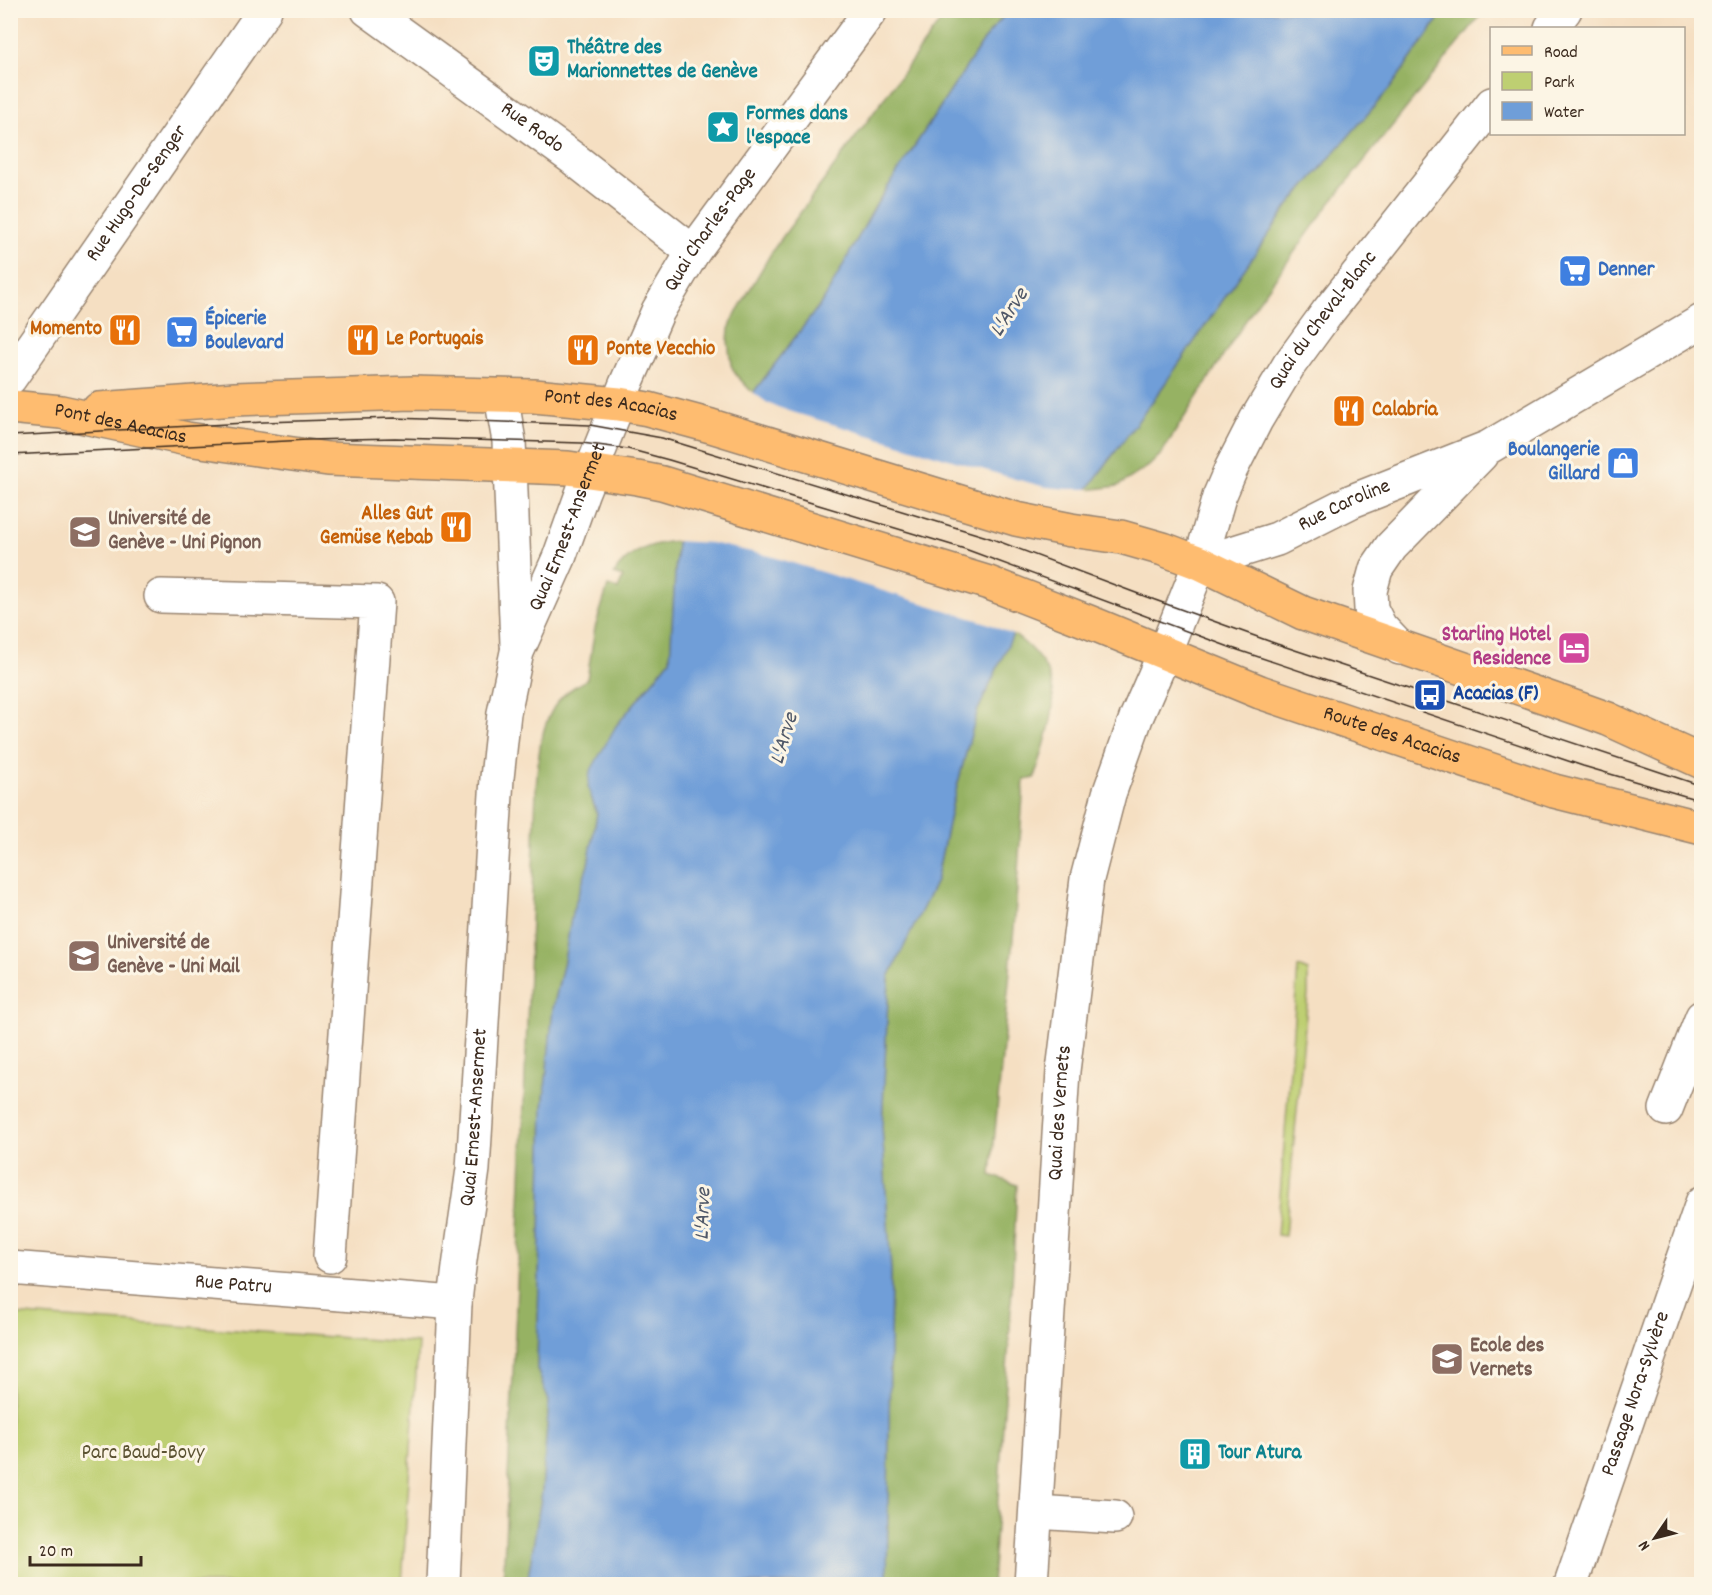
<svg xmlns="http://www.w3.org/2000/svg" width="1712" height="1595" font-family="Dekko,sans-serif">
	<rect width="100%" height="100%" fill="#fcf5e5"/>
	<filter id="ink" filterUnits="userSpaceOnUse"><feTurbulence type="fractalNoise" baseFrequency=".0167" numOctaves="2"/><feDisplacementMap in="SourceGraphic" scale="12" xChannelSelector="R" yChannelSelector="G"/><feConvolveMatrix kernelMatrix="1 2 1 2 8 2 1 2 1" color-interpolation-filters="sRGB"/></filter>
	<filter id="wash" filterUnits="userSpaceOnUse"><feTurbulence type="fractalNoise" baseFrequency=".008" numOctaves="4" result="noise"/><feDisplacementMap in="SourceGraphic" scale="24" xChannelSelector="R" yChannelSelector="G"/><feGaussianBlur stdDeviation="1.35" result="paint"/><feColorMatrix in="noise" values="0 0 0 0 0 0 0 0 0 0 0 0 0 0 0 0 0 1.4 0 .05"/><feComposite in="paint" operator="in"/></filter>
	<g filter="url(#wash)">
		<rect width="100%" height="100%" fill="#f5dfc2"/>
		<g fill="#becf72" stroke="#7c7c48" stroke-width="1.5">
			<polygon points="1298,967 1308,971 1308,994 1285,1236 1277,1235"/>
			<polygon points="10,1314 418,1343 402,1584 11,1584"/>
		</g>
		<g fill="#96b264" stroke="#686e41" stroke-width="1.5">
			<polygon points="948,11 1008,11 986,37 876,205 825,298 753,393 736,375 731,365 728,341 729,329 736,313 773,250"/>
			<polygon points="1444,11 1484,11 1325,210 1253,309 1161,454 1149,466 1118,486 1087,490 1157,395 1289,205 1391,87"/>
			<path d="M677,541L670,660L616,726L588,787L597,814L588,865L572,913L564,961L553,1009L543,1109L537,1369L549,1401L542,1492L527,1584H503L516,1310L536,790C538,760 539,723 560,699C567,690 578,685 587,679L595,628L608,586L618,589L623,577L614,574C628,551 652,543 677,541Z"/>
			<path d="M1013,634C1075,678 1051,717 1035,778L1024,780L1015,917L991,1175L1017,1185L1010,1326L992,1584H887L891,1271L882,1126L889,977L936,881L952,805L977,712Z"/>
		</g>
		<polygon fill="#6f9ed8" stroke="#55647b" stroke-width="1.5" points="1008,11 1444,11 1391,87 1289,205 1157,395 1087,490 1013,634 977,712 952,805 936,881 889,977 882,1126 891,1271 887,1584 527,1584 542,1492 549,1401 537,1369 543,1109 553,1009 564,961 572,913 588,865 597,814 588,787 590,772 616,726 670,660 677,541 753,393 825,298 876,205 986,37"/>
		<polygon fill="#f5dfc2" points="751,391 769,404 792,412 1015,479 1046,487 1068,489 1091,489 1015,636 987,623 770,556 711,543 674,541"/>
	</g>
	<g filter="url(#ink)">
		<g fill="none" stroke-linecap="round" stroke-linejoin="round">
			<defs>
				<g id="minor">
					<path id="s1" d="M368,10L574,159L693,252"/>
					<polyline points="1551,28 1565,10"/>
					<path id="s2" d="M10,378L265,10"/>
					<polyline points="501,396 509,441 517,644"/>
					<path id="s3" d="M1200,563L1277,539L1352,501L1489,447L1702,321"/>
					<polyline points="161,596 377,602 330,1256"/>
					<polyline points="1400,648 1380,627 1371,609 1370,591 1376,569 1391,547 1481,455"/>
					<polyline points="1666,1109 1702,1017"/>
					<path id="s4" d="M10,1268L455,1303"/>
					<polyline points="1036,1512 1115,1517"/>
					<path id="s5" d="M443,1584L455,1303C459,1258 467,1214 473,1169L497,778L504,713L517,652L559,558L583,491L626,384L658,311L693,252L871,10"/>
					<path id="s6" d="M1031,1584L1063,1071L1087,879L1109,794L1136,718L1164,654L1200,563L1219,497L1231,469L1256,420L1289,365L1327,313L1492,104"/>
					<path id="s7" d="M1571,1584L1702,1203"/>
				</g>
				<g id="major">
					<path id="s8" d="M10,407L61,412L187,439L328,459L568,468L637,478L662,483L989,583L1089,622L1260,692L1554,791L1702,828"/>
					<path id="s9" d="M99,409L235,399L412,393L534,396L619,404L648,409L711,426L1016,519L1071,530L1121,537L1163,549L1200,563L1303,613L1583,710L1608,719L1702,762"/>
				</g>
			</defs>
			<use href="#minor" stroke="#988470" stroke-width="36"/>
			<use href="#major" stroke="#988470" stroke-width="36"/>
			<use href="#minor" stroke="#fff" stroke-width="33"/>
			<use href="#major" stroke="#febc70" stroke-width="33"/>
			<g stroke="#3b2a1e" stroke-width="1.5">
				<polyline points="10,436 264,422 395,418 590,425 662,438 987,537 1144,596 1277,644 1702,786"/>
				<polyline points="10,455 307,440 395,438 582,443 628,449 669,460 965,549 1232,648 1583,766 1702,801"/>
			</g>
		</g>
	</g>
	<defs>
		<symbol id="theatre-square" viewBox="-11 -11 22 22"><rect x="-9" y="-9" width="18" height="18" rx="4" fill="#0f9aa8" stroke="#fcf5e5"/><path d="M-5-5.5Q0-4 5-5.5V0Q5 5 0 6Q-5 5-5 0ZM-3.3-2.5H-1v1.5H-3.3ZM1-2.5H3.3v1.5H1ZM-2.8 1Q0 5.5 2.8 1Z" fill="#fff"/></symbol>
		<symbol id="sight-square" viewBox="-11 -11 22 22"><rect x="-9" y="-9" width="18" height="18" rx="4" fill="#0f9aa8" stroke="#fcf5e5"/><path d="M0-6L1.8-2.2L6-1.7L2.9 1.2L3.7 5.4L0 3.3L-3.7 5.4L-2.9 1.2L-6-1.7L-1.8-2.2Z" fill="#fff"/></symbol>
		<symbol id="supermarket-square" viewBox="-11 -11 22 22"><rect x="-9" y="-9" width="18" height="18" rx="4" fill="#3f7fe0" stroke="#fcf5e5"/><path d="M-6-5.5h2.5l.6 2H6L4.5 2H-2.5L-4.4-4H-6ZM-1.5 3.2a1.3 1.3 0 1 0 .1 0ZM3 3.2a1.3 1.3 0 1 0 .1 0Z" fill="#fff"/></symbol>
		<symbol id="restaurant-square" viewBox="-11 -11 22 22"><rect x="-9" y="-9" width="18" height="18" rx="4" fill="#e8710a" stroke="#fcf5e5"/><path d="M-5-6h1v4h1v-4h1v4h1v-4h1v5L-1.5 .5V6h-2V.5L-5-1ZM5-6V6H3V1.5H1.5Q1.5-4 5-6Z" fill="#fff"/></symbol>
		<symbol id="shop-square" viewBox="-11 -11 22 22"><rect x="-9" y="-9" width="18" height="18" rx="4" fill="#3f7fe0" stroke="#fcf5e5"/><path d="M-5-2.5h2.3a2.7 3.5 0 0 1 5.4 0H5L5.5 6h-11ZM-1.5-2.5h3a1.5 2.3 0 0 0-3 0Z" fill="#fff"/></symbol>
		<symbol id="university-square" viewBox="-11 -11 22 22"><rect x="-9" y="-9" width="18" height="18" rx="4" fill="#8d6e63" stroke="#fcf5e5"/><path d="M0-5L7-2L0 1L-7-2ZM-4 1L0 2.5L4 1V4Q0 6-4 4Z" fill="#fff"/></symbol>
		<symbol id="hotel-square" viewBox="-11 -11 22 22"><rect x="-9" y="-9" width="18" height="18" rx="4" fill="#d1479c" stroke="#fcf5e5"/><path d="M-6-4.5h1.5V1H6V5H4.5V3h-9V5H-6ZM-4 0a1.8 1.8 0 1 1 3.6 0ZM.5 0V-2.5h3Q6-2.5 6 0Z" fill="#fff"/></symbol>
		<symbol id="bus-square" viewBox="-11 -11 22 22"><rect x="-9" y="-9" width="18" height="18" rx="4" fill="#1a4fb4" stroke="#fcf5e5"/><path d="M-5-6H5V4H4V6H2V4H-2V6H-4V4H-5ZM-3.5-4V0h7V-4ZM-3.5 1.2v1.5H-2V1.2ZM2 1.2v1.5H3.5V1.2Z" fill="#fff"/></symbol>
		<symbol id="school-square" viewBox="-11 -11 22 22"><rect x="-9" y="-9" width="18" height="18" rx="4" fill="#8d6e63" stroke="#fcf5e5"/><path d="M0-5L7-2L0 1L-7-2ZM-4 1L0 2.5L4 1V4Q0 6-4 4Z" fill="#fff"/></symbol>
		<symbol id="building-square" viewBox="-11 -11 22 22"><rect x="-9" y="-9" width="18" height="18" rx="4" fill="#0f9aa8" stroke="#fcf5e5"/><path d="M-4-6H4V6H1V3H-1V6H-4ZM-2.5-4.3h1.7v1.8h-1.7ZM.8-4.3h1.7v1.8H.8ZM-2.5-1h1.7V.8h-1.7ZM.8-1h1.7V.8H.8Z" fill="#fff"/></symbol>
	</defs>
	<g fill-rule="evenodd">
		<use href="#theatre-square" x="525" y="42" width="38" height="38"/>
		<use href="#sight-square" x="704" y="108" width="38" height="38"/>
		<use href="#supermarket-square" x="1556" y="252" width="38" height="38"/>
		<use href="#restaurant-square" x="106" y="311" width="38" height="38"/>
		<use href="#supermarket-square" x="163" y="313" width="38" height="38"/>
		<use href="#restaurant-square" x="344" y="321" width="38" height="38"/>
		<use href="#restaurant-square" x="564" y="331" width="38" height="38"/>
		<use href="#restaurant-square" x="1330" y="392" width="38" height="38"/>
		<use href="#shop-square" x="1604" y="444" width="38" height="38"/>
		<use href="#restaurant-square" x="437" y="508" width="38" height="38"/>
		<use href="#university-square" x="66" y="513" width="38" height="38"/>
		<use href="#hotel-square" x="1555" y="629" width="38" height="38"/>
		<use href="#bus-square" x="1411" y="676" width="38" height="38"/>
		<use href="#university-square" x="65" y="937" width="38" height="38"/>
		<use href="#school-square" x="1428" y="1340" width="38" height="38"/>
		<use href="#building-square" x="1176" y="1435" width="38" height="38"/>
	</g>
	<g text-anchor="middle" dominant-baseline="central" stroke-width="6" stroke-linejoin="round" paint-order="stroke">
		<g font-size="21" font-weight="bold" fill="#0d838f" stroke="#fcf5e5" text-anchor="start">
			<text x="567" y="49">Théâtre des<tspan x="567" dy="24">Marionnettes de Genève</tspan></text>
			<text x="746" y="115">Formes dans<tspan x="746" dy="24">l'espace</tspan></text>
			<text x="1218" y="1454">Tour Atura</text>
		</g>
		<g font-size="21" fill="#3b2a1e" stroke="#fcf5e5">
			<text stroke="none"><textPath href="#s1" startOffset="202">Rue Rodo</textPath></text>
			<text stroke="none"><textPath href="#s2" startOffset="224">Rue Hugo-De-Senger</textPath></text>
			<text stroke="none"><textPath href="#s5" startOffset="1402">Quai Charles-Page</textPath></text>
			<text stroke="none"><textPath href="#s6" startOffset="1318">Quai du Cheval-Blanc</textPath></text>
			<text stroke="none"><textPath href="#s9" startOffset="513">Pont des Acacias</textPath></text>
			<text stroke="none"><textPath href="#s8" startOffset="112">Pont des Acacias</textPath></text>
			<text stroke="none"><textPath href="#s3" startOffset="156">Rue Caroline</textPath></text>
			<text stroke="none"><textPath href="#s5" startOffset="1071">Quai Ernest-Ansermet</textPath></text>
			<text stroke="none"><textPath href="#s8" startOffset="1431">Route des Acacias</textPath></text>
			<text stroke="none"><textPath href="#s6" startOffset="472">Quai des Vernets</textPath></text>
			<text stroke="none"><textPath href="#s5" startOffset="468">Quai Ernest-Ansermet</textPath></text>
			<text stroke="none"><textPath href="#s4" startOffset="224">Rue Patru</textPath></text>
			<text stroke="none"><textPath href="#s7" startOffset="201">Passage Nora-Sylvère</textPath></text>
		</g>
		<g font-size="21" font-weight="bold" fill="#366cbe" stroke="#fcf5e5" text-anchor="start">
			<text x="1598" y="271">Denner</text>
			<text x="205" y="320">Épicerie<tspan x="205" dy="24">Boulevard</tspan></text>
			<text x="1600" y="451" text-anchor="end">Boulangerie<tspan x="1600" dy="24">Gillard</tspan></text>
		</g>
		<g font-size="21" font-weight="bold" fill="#c56008" stroke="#fcf5e5" text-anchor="start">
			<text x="102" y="330" text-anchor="end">Momento</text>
			<text x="386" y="340">Le Portugais</text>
			<text x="606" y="350">Ponte Vecchio</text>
			<text x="1372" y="411">Calabria</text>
			<text x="433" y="515" text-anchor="end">Alles Gut<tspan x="433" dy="24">Gemüse Kebab</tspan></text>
		</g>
		<g font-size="21" font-weight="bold" fill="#785e54" stroke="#fcf5e5" text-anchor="start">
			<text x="108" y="520">Université de<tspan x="108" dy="24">Genève - Uni Pignon</tspan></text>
			<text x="107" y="944">Université de<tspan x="107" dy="24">Genève - Uni Mail</tspan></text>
			<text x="1470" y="1347">Ecole des<tspan x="1470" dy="24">Vernets</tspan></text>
		</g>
		<g font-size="21" font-weight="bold" fill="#b23c85" stroke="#fcf5e5" text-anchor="end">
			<text x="1551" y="636">Starling Hotel<tspan x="1551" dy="24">Residence</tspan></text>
		</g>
		<g font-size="21" font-weight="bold" fill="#164399" stroke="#fcf5e5" text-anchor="start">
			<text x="1453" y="695">Acacias (F)</text>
		</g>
		<g font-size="21" fill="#5c5333" stroke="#fcf5e5">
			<text x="143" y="1454">Parc Baud-Bovy</text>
		</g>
		<g font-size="22" font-style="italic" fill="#505868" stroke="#fcf5e5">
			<text transform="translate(1010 313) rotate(-57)">L'Arve</text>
			<text transform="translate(785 739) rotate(-73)">L'Arve</text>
			<text transform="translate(704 1214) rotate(-88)">L'Arve</text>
		</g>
	</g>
	<rect width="1712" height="1595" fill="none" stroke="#fcf5e5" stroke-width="36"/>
	<rect x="1490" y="27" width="195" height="108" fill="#fcf5e5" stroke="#afa495" stroke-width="1.5"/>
	<rect x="1502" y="46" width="30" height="9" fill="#febc70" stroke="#afa495" stroke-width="1.5"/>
	<text x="1544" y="57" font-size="18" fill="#3b2a1e">Road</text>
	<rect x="1502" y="72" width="30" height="18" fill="#becf72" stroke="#afa495" stroke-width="1.5"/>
	<text x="1544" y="87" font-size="18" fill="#3b2a1e">Park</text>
	<rect x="1502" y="102" width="30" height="18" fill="#6f9ed8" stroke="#afa495" stroke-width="1.5"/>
	<text x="1544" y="117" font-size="18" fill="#3b2a1e">Water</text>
	<g transform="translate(1655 1538) rotate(235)" stroke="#fcf5e5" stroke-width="4.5" paint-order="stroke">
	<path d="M0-4.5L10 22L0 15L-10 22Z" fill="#3b2a1e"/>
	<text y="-9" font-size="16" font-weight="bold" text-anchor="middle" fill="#3b2a1e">N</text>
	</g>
	<path d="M30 1556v9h111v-9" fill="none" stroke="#3b2a1e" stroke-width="3"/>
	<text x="39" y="1556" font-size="18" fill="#3b2a1e" stroke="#fcf5e5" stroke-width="4.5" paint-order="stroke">20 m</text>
</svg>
